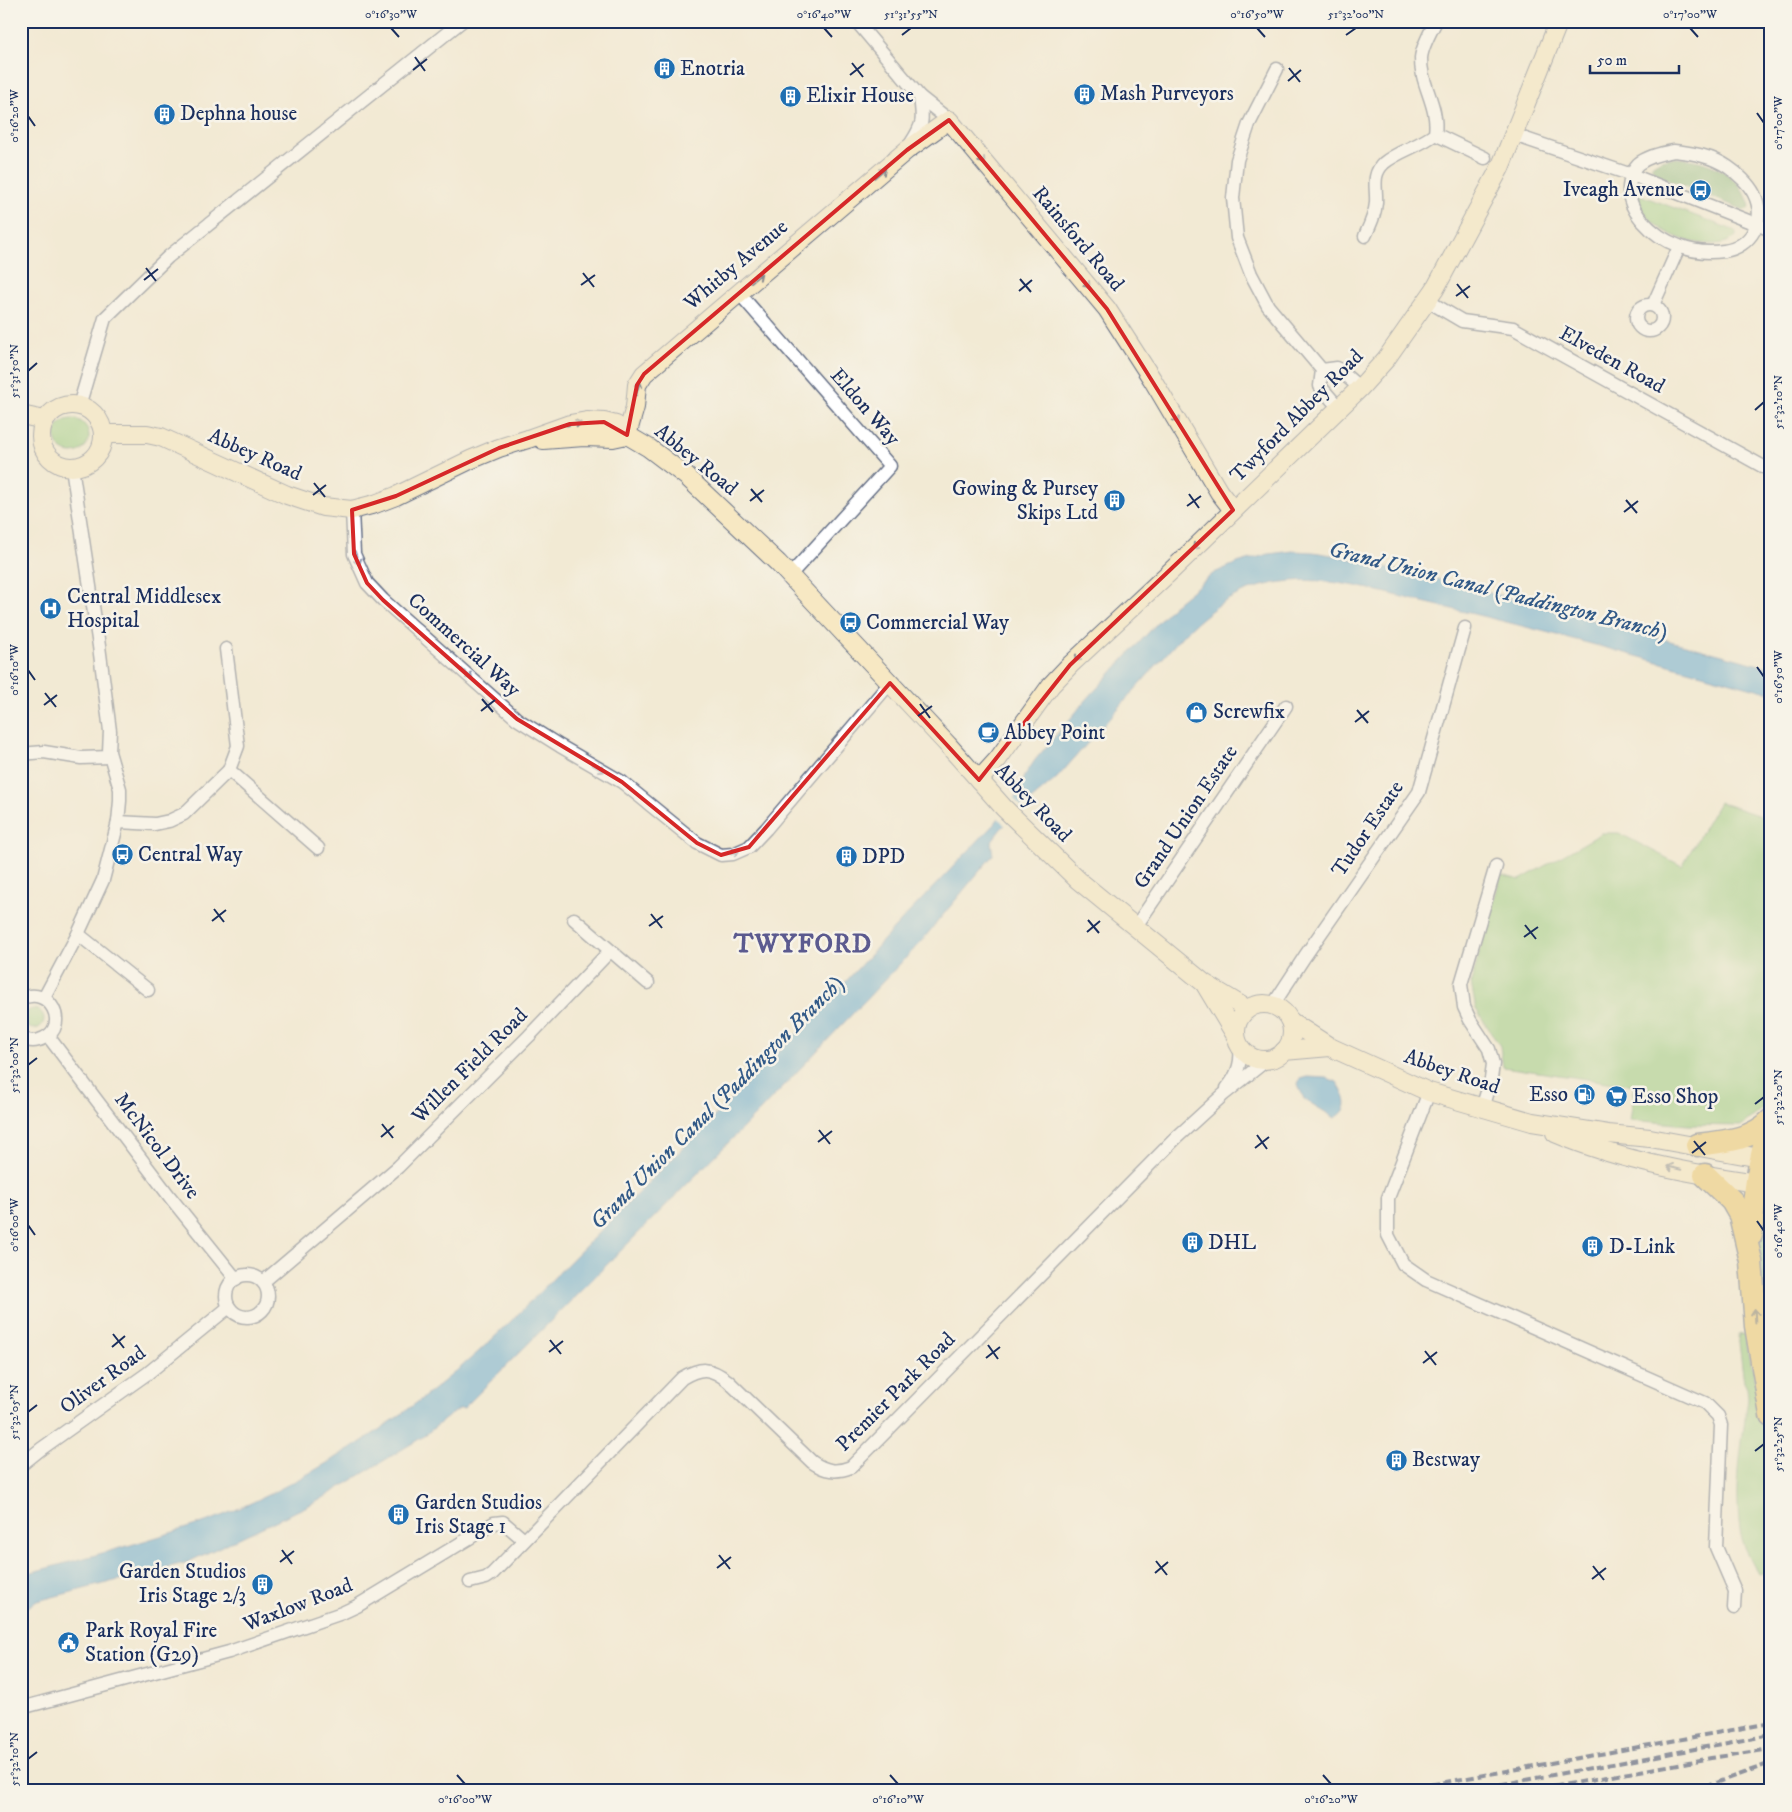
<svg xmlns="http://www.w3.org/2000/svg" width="1792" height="1812" font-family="'IM FELL DW Pica',serif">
	<rect width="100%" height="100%" fill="#f7f3e8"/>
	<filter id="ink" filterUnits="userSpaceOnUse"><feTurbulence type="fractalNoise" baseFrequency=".02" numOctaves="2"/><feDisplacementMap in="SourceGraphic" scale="10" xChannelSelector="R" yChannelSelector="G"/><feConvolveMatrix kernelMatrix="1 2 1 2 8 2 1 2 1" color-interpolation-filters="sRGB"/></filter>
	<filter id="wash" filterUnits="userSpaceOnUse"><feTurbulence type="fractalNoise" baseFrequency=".0096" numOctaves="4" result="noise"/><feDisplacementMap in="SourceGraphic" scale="20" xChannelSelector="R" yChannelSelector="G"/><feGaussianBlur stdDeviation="1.12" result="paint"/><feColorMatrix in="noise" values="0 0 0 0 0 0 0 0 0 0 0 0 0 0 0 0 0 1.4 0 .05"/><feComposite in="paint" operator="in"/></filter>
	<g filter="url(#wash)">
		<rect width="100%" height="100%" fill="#f2ead4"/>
		<g fill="#93cb7f" stroke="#577d6e">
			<path d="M1640,195L1733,230L1736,233V236C1729,243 1720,244 1711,244C1681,244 1647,227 1637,198Z"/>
			<circle cx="72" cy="436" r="17"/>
			<polygon points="1719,802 1766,818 1771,810 1771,1101 1741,1126 1688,1125 1630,1120 1635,1086 1503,1067 1500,1046 1476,1009 1471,983 1501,875 1520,880 1602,833 1619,833 1682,866"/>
			<circle cx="34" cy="1019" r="10"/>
			<polygon points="1769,1197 1771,1197 1771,1359 1760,1258 1762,1212"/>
			<path d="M1744,1334L1758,1389L1771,1457V1574H1758C1752,1562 1744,1549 1741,1536C1733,1490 1742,1443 1748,1398L1747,1388L1744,1382L1738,1335Z"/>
		</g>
		<path fill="#76af6e" stroke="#486f66" d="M1670,158C1703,157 1740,172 1750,206L1748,209L1744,210L1657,175L1651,166L1661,160Z"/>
		<g fill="#5ba7d4" stroke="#3b6b99">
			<path d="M1293,551L1313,552L1338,556L1457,584L1771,668V693C1658,662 1545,630 1431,604C1383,593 1331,575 1282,582C1240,588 1214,605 1184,634L1056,779L1026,804L1000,830L991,842L993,855L919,944L757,1114L464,1408L458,1409L421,1438L318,1501L188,1562L37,1601L28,1607L21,1609V1575C70,1562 119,1549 167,1534C182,1529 198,1525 214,1519C323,1475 424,1406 508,1324L820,1010L897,925L995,823L1019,792L1025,775L1035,760L1088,698L1172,607L1214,573L1237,563L1269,554Z"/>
			<path d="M1307,1077L1327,1078L1337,1082C1345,1097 1353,1108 1335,1118L1304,1099L1298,1084L1300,1079Z"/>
		</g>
		<polygon fill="#f2ead4" points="1012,797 1024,809 1006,827 997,816"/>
	</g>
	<g filter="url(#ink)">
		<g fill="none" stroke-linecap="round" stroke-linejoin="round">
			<defs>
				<g id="street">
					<polyline points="856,21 920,97 949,120"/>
					<polyline points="1277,69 1249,124 1237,160 1233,198 1237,238 1251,274 1268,306 1322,370 1320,386 1339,408"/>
					<polyline points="1435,134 1485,158"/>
					<polyline points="1514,135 1632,175 1771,230"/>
					<path d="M911,143C924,123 923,120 920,97"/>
					<path d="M1674,151C1693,153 1712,156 1728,167C1737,173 1749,184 1754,194C1767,220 1751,247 1724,251C1709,253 1693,252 1679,246C1654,237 1623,210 1630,181C1631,176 1634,168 1638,164C1648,156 1662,153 1674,151Z"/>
					<path d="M1365,236C1370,225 1375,215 1376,203C1377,188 1371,175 1384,163C1398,151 1420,146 1435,134C1439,105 1420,85 1421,58C1422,46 1431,31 1436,21"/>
					<polyline points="739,293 890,466 790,575"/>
					<polyline points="1428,301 1462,321 1513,328 1771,471"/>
					<circle cx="1649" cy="318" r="13"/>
					<polyline points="1653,305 1679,247"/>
					<polyline points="1322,370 1337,368 1360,388"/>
					<polyline points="79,406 105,318 168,257 462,21"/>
					<polyline points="352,510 354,554 367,583 383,600 517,719 560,746 622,782 697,843 721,855 733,854 749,847 766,829 890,683"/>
					<polyline points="21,754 44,752 81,758 110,757"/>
					<polyline points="229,770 318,848"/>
					<polyline points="118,822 155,824 169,821 184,814 229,770 238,746 226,649"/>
					<polyline points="574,919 648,983"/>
					<polyline points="1136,926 1286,706"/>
					<polyline points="78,934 148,990"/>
					<polyline points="44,998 78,934 103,880 118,822 120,801 120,789 109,752 110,731 99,646 72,467"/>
					<path d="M21,999C50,984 70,1026 44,1038C36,1042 30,1042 21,1038"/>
					<polyline points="1273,1005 1305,956 1419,792 1465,628"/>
					<polyline points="48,1036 170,1197 236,1279"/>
					<path d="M1227,1088C1237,1076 1243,1060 1239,1044"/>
					<polyline points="1429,1092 1388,1198 1388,1235 1403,1264 1426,1280 1705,1403 1718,1416 1721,1425 1716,1547 1735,1591 1734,1608"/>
					<polyline points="1482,1108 1491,1079 1493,1064 1489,1049 1470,1020 1464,1007 1461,984 1496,866"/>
					<circle cx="247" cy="1296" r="21"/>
					<polyline points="263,1282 398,1167 529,1036 610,951"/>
					<polyline points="21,1465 41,1449 148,1373 229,1307"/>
					<path d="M470,1582L486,1578L492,1574L682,1378C701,1367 710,1367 728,1381L812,1462C825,1471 836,1473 851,1467L1176,1138L1223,1095L1268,1059"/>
					<polyline points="21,1708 229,1652 342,1613 357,1606 494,1523 503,1522 524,1540"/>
				</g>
				<g id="secondary">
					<circle cx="72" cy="436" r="31"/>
					<polyline points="21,415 45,420"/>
					<polyline points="103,434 147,434 161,437 287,495 323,507 352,510 375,504 396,496 470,460 499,448 528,439 570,424 587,421 604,422 616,425 627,435 649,448 686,476 778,563 948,745 1004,808 1078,880 1204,983 1247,1009"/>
					<polyline points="627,435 635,407 637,385 644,374 907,150 949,120 1107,309 1152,379 1219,492 1233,510"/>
					<polyline points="543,440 584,437 613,438 627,435"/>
					<polyline points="979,780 998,759 1051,685 1070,665 1172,570 1360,388 1386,359 1435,289 1500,168 1559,21"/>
					<polyline points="1206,986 1236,1036"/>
					<circle cx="1264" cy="1032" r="28"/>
					<polyline points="1290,1021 1330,1047 1429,1092 1532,1122 1608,1134 1650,1138 1771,1160"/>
					<polyline points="1284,1051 1330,1047"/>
					<path d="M1555,1133C1623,1162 1698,1175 1771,1185"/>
				</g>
				<g id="highway">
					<path d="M1697,1145C1723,1142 1752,1140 1771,1120"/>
					<polyline points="1705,1175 1732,1201 1740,1215 1751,1261 1756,1326 1771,1415"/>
					<path d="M1751,1235C1754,1197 1758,1160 1771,1124"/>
				</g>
			</defs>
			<use href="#street" stroke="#667087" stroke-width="15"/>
			<use href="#secondary" stroke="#667087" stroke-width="20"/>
			<use href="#highway" stroke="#667087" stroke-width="25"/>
			<use href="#street" stroke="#fff" stroke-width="12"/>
			<use href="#secondary" stroke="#f7e8c3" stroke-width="18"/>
			<use href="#highway" stroke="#ecc669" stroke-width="22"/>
			<g stroke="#1b2f5e" stroke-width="4" stroke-dasharray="8 4" stroke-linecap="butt">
				<polyline points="1396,1791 1771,1723"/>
				<polyline points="1465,1791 1771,1735"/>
				<polyline points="1530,1791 1711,1758 1771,1749"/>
				<polyline points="1693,1791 1771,1763"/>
			</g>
		</g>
		<defs><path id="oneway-shaft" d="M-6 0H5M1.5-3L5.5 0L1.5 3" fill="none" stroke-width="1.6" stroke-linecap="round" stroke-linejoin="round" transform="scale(1.25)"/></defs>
		<g stroke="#898c90">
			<use href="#oneway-shaft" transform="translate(980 158) rotate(50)"/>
			<use href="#oneway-shaft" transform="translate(880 173) rotate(-40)"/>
			<use href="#oneway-shaft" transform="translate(756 278) rotate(-40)"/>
			<use href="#oneway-shaft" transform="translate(1085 282) rotate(50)"/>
			<use href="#oneway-shaft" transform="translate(638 388) rotate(-75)"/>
			<use href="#oneway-shaft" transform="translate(1175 417) rotate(59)"/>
			<use href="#oneway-shaft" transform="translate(574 424) rotate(-12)"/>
			<use href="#oneway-shaft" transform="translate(1198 544) rotate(135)"/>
			<use href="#oneway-shaft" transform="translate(1080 656) rotate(137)"/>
			<use href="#oneway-shaft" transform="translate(1674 1168) rotate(-167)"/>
		</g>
		<g stroke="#8d97ae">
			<use href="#oneway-shaft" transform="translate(357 558) rotate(71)"/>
			<use href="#oneway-shaft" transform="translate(467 674) rotate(42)"/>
			<use href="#oneway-shaft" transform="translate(598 768) rotate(30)"/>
			<use href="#oneway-shaft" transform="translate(732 853) rotate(-13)"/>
		</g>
		<use stroke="#797363" href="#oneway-shaft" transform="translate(1755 1316) rotate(-93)"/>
	</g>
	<path d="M0 0H1792V1812H0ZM949,120L1107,309L1233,510L1070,665L979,780L890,683L749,847L721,855L697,843L622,782L517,719L383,600L367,583L354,554L352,510L396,496L499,448L570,424L604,422L627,435L637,385L644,374L907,150Z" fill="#f2ead4" fill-opacity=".55" fill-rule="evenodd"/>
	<path fill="none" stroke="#d62828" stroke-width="4" stroke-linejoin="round" d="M949,120L1107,309L1233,510L1070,665L979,780L890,683L749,847L721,855L697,843L622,782L517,719L383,600L367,583L354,554L352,510L396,496L499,448L570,424L604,422L627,435L637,385L644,374L907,150Z"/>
	<path fill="none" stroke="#1b2f5e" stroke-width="2" d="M391,28L399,37M824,28L832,37M1257,28L1265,37M1690,28L1698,37M902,35L911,28M1346,35L1356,28M415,57L425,71M852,63L863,77M1289,68L1300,82M413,70L427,59M850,75L864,64M1288,81L1301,70M1757,113L1764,123M28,116L35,126M146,268L156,281M583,273L594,287M1020,279L1031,292M144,280L158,269M1457,284L1468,298M581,285L595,275M1019,291L1032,280M1456,296L1470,286M28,371L37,363M1755,410L1764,402M314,483L325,497M751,489L762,502M1189,494L1199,508M313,495L326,485M1626,500L1637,513M750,501L764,490M1187,506L1201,496M1624,512L1638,501M1757,667L1764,677M28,670L35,680M45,693L56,707M482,699L493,712M920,704L930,718M44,705L57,695M1357,710L1368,723M481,711L495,700M918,716L932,706M1355,722L1369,711M214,909L224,922M651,914L662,928M1088,920L1099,933M212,921L226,910M1525,925L1536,939M649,926L663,916M1087,932L1100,921M1524,937L1538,927M28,1065L37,1058M1755,1104L1764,1097M382,1124L393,1138M819,1130L830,1144M1257,1135L1267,1149M381,1137L394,1126M1694,1141L1705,1155M818,1142L832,1131M1255,1148L1269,1137M1692,1153L1706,1142M1757,1221L1764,1231M28,1225L35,1235M113,1334L124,1348M550,1340L561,1354M988,1345L998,1359M112,1347L125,1336M1425,1351L1436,1365M549,1352L563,1341M986,1358L1000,1347M1423,1363L1437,1352M28,1412L37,1405M1755,1451L1764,1444M282,1550L292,1564M719,1555L730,1569M1156,1561L1167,1575M280,1562L294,1551M1593,1566L1604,1580M717,1568L731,1557M1155,1573L1168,1562M1592,1579L1606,1568M28,1759L37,1752M457,1775L465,1784M890,1775L898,1784M1323,1775L1331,1784"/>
	<defs>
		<symbol id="building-disc" viewBox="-11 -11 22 22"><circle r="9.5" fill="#1f6fb2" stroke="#f7f3e8"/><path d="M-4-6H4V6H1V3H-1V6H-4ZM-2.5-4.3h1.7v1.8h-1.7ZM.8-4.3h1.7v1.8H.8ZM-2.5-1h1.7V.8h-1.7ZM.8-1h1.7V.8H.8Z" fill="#fff"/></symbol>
		<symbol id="bus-disc" viewBox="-11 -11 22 22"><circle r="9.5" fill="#1f6fb2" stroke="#f7f3e8"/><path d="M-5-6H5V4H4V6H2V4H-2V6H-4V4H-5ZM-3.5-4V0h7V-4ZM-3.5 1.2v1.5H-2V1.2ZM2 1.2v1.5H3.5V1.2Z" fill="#fff"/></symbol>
		<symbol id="hospital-disc" viewBox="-11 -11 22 22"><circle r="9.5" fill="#1f6fb2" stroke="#f7f3e8"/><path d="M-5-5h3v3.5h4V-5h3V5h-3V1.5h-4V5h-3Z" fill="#fff"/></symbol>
		<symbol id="shop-disc" viewBox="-11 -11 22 22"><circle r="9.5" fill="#1f6fb2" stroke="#f7f3e8"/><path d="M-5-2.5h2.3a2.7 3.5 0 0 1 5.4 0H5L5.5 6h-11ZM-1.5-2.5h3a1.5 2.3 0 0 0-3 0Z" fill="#fff"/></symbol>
		<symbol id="cafe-disc" viewBox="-11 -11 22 22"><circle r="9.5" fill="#1f6fb2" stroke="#f7f3e8"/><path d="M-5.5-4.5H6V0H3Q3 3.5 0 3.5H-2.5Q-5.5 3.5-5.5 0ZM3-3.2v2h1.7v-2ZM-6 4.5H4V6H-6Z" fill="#fff"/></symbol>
		<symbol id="fuel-disc" viewBox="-11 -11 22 22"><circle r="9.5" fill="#1f6fb2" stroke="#f7f3e8"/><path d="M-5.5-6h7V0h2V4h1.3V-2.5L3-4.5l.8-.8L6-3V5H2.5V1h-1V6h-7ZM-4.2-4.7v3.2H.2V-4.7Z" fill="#fff"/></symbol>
		<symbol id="supermarket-disc" viewBox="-11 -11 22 22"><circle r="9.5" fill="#1f6fb2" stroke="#f7f3e8"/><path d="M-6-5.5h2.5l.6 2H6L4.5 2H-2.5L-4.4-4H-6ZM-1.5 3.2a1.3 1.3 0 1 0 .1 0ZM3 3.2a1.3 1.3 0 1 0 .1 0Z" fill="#fff"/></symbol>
		<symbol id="civic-disc" viewBox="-11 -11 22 22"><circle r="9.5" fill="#1f6fb2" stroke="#f7f3e8"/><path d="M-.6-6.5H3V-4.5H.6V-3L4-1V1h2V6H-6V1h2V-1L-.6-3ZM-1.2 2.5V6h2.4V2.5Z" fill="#fff"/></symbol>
	</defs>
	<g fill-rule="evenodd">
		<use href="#building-disc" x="652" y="56" width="25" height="25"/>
		<use href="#building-disc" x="1072" y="82" width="25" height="25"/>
		<use href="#building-disc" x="778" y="84" width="25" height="25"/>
		<use href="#building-disc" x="152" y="102" width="25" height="25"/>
		<use href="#bus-disc" x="1688" y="178" width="25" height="25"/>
		<use href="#building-disc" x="1102" y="488" width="25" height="25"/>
		<use href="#hospital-disc" x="38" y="596" width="25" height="25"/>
		<use href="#bus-disc" x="838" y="610" width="25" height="25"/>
		<use href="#shop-disc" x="1184" y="700" width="25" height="25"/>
		<use href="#cafe-disc" x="976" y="720" width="25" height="25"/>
		<use href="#bus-disc" x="110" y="842" width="25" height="25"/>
		<use href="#building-disc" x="834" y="844" width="25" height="25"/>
		<use href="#fuel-disc" x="1572" y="1082" width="25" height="25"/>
		<use href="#supermarket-disc" x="1604" y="1084" width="25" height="25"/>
		<use href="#building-disc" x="1180" y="1230" width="25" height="25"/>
		<use href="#building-disc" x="1580" y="1234" width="25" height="25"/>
		<use href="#building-disc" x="1384" y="1448" width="25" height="25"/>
		<use href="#building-disc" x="386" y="1502" width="25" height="25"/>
		<use href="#building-disc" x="250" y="1572" width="25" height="25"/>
		<use href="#civic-disc" x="56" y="1630" width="25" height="25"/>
	</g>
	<g text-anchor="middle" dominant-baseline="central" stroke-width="5" stroke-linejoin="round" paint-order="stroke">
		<g font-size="21" fill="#1b2f5e" stroke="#f7f3e8" text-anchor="start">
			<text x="680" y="69">Enotria</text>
			<text x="1100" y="94">Mash Purveyors</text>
			<text x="806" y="96">Elixir House</text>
			<text x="180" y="114">Dephna house</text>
			<text x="1684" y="190" text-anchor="end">Iveagh Avenue</text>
			<text x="1098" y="489" text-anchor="end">Gowing &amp; Pursey<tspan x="1098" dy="24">Skips Ltd</tspan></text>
			<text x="67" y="597">Central Middlesex<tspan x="67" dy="24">Hospital</tspan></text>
			<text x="866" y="623">Commercial Way</text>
			<text x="1213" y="712">Screwfix</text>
			<text x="1004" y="733">Abbey Point</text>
			<text x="138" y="855">Central Way</text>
			<text x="862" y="857">DPD</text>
			<text x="1568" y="1095" text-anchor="end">Esso</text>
			<text x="1632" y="1097">Esso Shop</text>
			<text x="1208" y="1243">DHL</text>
			<text x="1609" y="1247">D-Link</text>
			<text x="1412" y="1460">Bestway</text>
			<text x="415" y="1503">Garden Studios<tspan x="415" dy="24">Iris Stage 1</tspan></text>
			<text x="246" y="1572" text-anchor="end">Garden Studios<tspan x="246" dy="24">Iris Stage 2/3</tspan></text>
			<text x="85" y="1631">Park Royal Fire<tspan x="85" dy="24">Station (G29)</tspan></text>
		</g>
		<g font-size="21" fill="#1b2f5e" stroke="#f7f3e8">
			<text transform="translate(1078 239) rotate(50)">Rainsford Road</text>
			<text transform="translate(736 265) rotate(-40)">Whitby Avenue</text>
			<text transform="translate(1612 360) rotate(29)">Elveden Road</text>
			<text transform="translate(865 407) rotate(49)">Eldon Way</text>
			<text transform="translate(1297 416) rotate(-45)">Twyford Abbey Road</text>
			<text transform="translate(255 455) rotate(24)">Abbey Road</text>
			<text transform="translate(696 460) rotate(39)">Abbey Road</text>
			<text transform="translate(464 645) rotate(42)">Commercial Way</text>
			<text transform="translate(1033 803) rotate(46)">Abbey Road</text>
			<text transform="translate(1186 817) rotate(-56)">Grand Union Estate</text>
			<text transform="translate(1368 829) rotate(-56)">Tudor Estate</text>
			<text transform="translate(470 1066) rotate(-45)">Willen Field Road</text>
			<text transform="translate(1452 1072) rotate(19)">Abbey Road</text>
			<text transform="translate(157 1146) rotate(53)">McNicol Drive</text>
			<text transform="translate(103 1380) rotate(-36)">Oliver Road</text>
			<text transform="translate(896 1392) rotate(-45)">Premier Park Road</text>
			<text transform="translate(298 1605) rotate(-21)">Waxlow Road</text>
		</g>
		<g font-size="22" font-style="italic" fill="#315987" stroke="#f7f3e8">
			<text transform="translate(1498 591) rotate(14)">Grand Union Canal (Paddington Branch)</text>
			<text transform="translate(717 1103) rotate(-45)">Grand Union Canal (Paddington Branch)</text>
		</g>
		<g font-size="26" font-weight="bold" letter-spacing="1" fill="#5b5a8f" stroke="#f7f3e8">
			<text x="803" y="944">TWYFORD</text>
		</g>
	</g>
	<rect width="1792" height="1812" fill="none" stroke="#f7f3e8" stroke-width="55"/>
	<path d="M1590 65v8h89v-8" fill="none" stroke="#1b2f5e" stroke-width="2.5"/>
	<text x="1597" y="65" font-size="15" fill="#1b2f5e" stroke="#f7f3e8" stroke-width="4" paint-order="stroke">50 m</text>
	<rect x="28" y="28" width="1736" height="1756" fill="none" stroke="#1b2f5e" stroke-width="2"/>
	<g font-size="12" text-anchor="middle" fill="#1b2f5e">
		<text x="391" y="18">0°16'30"W</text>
		<text x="824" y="18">0°16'40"W</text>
		<text x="911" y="18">51°31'55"N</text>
		<text x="1257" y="18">0°16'50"W</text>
		<text x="1356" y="18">51°32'00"N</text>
		<text x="1690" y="18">0°17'00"W</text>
		<text transform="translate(14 116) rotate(-90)" y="4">0°16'20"W</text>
		<text transform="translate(1778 123) rotate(-90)" y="4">0°17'00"W</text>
		<text transform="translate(14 371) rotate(-90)" y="4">51°31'50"N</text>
		<text transform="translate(1778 402) rotate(-90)" y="4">51°32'10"N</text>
		<text transform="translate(14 670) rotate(-90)" y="4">0°16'10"W</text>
		<text transform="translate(1778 677) rotate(-90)" y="4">0°16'50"W</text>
		<text transform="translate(14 1065) rotate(-90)" y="4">51°32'00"N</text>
		<text transform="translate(1778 1097) rotate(-90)" y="4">51°32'20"N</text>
		<text transform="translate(14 1225) rotate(-90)" y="4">0°16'00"W</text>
		<text transform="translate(1778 1231) rotate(-90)" y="4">0°16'40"W</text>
		<text transform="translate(14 1412) rotate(-90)" y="4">51°32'05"N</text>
		<text transform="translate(1778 1444) rotate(-90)" y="4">51°32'25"N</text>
		<text transform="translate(14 1759) rotate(-90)" y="4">51°32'10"N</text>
		<text x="465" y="1803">0°16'00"W</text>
		<text x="898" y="1803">0°16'10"W</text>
		<text x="1331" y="1803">0°16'20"W</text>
	</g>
</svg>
